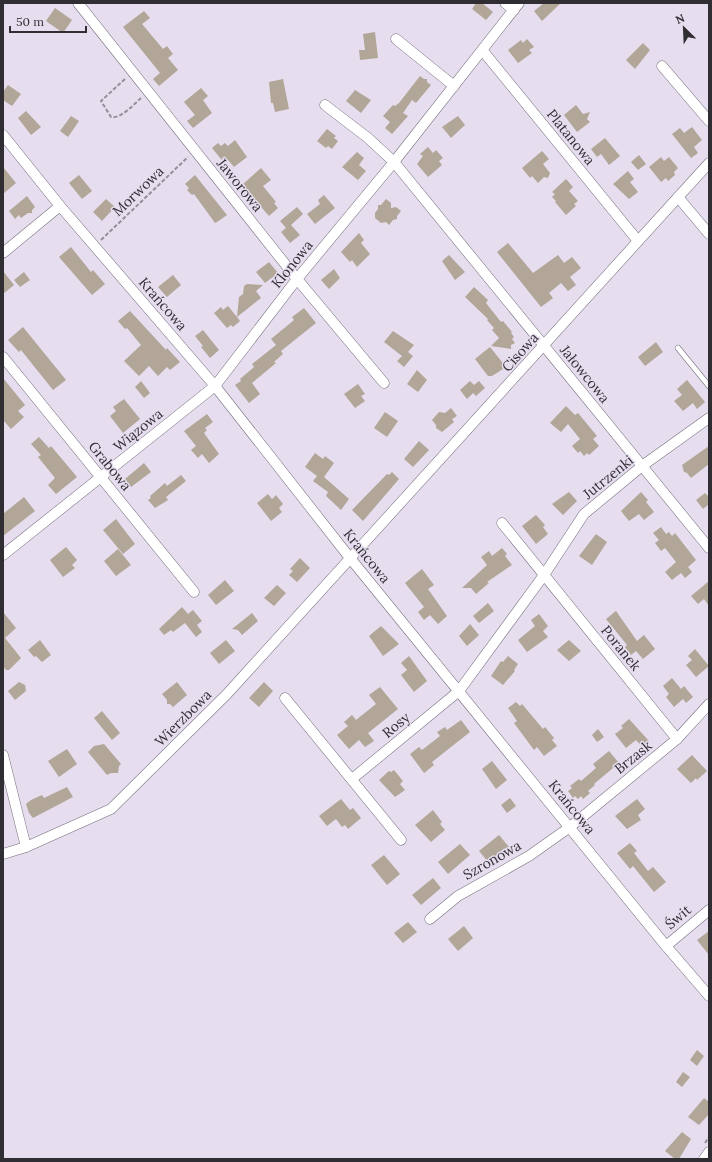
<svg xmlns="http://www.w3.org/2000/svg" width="712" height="1162" font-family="Lora,serif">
	<rect width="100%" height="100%" fill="#e6deef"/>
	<g fill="#b1a697">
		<polygon points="476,3 482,3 493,12 486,20 472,9"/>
		<polygon points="544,3 561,3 542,21 534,11"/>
		<polygon points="55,8 72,20 63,33 46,21"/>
		<polygon points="144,11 150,18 142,24 163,49 167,46 173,54 168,58 178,70 159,86 153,79 160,73 123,27"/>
		<polygon points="375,32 378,58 360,60 359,50 365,50 363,34"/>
		<polygon points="527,39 534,47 529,50 532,53 518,63 508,50 521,40 523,43"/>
		<polygon points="643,43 650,50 635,69 626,60"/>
		<polygon points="420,76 424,79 427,79 427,82 431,85 416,103 412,100 403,113 408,116 392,134 385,128 390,122 383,116 393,105 395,106 399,103"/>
		<polygon points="283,79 289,109 275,112 273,103 271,103 269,82"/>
		<polygon points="8,85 21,94 12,106 3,100 3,92"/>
		<polygon points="201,88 208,96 203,100 212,113 193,128 187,121 195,115 184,102"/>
		<polygon points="355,90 371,100 361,113 346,101"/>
		<polygon points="576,105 583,114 590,112 587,119 590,122 577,132 564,115"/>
		<polygon points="26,111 41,127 31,135 18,118"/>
		<polygon points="71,116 79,121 68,137 60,131"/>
		<polygon points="458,116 465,125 451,138 442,127"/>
		<polygon points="692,127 702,140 694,147 698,153 691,158 672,134 680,128 684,133"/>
		<polygon points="327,129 336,136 334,138 338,141 332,149 328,146 326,148 317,141"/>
		<polygon points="605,138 620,156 609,165 601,154 597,157 591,149"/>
		<polygon points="235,140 247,157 234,167 228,160 225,162 221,159 212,148 218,143 221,146 225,143 228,146"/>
		<polygon points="428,147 433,153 436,150 443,158 439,161 442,165 428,177 417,164 423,156 420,154"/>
		<polygon points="542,151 549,159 543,164 550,173 548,178 544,177 538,183 532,176 530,178 522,168"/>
		<polygon points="357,152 364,158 359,165 366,171 358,180 342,167"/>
		<polygon points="639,155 646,164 638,170 631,162"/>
		<polygon points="661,157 664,161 669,157 678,168 674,172 675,175 668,181 666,178 661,182 649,167"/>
		<polygon points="3,167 16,183 3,194"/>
		<polygon points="261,168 271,180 263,186 276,202 274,203 278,208 269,216 242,185"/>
		<polygon points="628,171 634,179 630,182 638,192 629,199 613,184"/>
		<polygon points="79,175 92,191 82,199 69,183"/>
		<polygon points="195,175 227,215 217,222 215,223 194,194 192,195 187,190 189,188 185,184"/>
		<polygon points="566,179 573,187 569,191 578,201 574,204 576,206 566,215 555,202 556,201 552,197 555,194 552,192"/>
		<polygon points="324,195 335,208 315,224 307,214 320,204 318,200"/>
		<polygon points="27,196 35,207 32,210 32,213 28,213 21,218 19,215 15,219 9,211"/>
		<polygon points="106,199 115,207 102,221 93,212"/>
		<polygon points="386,199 391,203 391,208 396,207 401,211 397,216 397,219 393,220 389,225 386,222 381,223 375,218 375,213 378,209 378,205 381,205"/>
		<polygon points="297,207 303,214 291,225 300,235 290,243 281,232 286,228 280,221"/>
		<polygon points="359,233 364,240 361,243 370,254 357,267 352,260 350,262 341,252"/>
		<polygon points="508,243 533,273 558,255 564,263 572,257 581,268 570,277 576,285 568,291 561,283 549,293 553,298 541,307 497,252"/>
		<polygon points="71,247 91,272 93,270 105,284 92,295 59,257"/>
		<polygon points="449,255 465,272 455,280 442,261"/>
		<polygon points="269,262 278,273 265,283 256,272"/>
		<polygon points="334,269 340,278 329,289 321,280"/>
		<polygon points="3,271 14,285 3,294"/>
		<polygon points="24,272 30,280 20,287 14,280"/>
		<polygon points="173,275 181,285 167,297 158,287"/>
		<polygon points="247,284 263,285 256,291 261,298 237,317 240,321 233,327 231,325 227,328 214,313 221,307 223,310 228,306 237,317 239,297 243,294 244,286"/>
		<polygon points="474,287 488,300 486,303 501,322 503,321 512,332 511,333 514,337 512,339 515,343 511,345 511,349 491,346 499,338 492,330 494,328 487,320 488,319 465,297"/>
		<polygon points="304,308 316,323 281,351 283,354 274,362 276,363 252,383 260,394 249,403 235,385 241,381 240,379 254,367 252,364 276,345 271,339 294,320 292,317"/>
		<polygon points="130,311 166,350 167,348 180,362 170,370 167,367 158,376 149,366 139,376 124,361 141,345 127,328 125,329 118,321"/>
		<polygon points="23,327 66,380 53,390 21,350 19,352 8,340"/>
		<polygon points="203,330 219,350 210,358 201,347 203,346 195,336"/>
		<polygon points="393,331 414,345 408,352 413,356 404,367 397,361 402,356 384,342"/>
		<polygon points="656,342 663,352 645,366 638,357"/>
		<polygon points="490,347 506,367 492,376 488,376 475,359"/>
		<polygon points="417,370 427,380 418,392 407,384"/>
		<polygon points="3,378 25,405 18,411 24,417 11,429 3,420"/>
		<polygon points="687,380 705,402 697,409 693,403 683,411 674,401 682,395 677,389"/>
		<polygon points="141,381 150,393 144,398 135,387"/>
		<polygon points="470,381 474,385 479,381 485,388 476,396 473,393 467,399 460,390"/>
		<polygon points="358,384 365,394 361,396 365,401 355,408 344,394"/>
		<polygon points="124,399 140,419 123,433 110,416 116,411 113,407"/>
		<polygon points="566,406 575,415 578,413 597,436 593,439 599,446 589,455 587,453 584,456 580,451 578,453 572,446 580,439 568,424 561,432 550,423"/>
		<polygon points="451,408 457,416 452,419 454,422 442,432 436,428 436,425 432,420 439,412 445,413"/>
		<polygon points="385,412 398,421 387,437 374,428"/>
		<polygon points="207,414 213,422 205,428 207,430 204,433 219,454 209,463 202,454 198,458 191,450 196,446 184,431"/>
		<polygon points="39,437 49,448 51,446 77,477 56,494 48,485 55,478 38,457 41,455 31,444"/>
		<polygon points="419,441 429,450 413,467 404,459"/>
		<polygon points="709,446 709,464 691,478 687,473 684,472 682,465"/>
		<polygon points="315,453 323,459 325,456 334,463 324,477 349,499 341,510 326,496 328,492 313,481 317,476 305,467"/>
		<polygon points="144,463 151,472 131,487 125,479"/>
		<polygon points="392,472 399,479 363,521 352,510 387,474 389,475"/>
		<polygon points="181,475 186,481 166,497 168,500 155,508 148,500 151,498 150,496 165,483 167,486"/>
		<polygon points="569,492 577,501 563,515 552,504"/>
		<polygon points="641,492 648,500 646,502 654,512 644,520 639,514 629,521 621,511"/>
		<polygon points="705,493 709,497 709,504 703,509 696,500"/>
		<polygon points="268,494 272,499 276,495 283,504 279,508 282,512 271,521 257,503"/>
		<polygon points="24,497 35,511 3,536 3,514"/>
		<polygon points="536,515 545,525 543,527 548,534 536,544 522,526"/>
		<polygon points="116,519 135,544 123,554 103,530"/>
		<polygon points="661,527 666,534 669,532 672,536 675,533 696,560 688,567 692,572 685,578 681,573 672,580 665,572 676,562 665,548 661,551 655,543 659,540 653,533"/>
		<polygon points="596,534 607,542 592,565 579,556"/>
		<polygon points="66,547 77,560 72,565 75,568 63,577 50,560"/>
		<polygon points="502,548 507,554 505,556 512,565 487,582 489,583 476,594 471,588 462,588 487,565 481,557 489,551 492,556"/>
		<polygon points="118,549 131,565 116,576 104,561"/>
		<polygon points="300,558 310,568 297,582 289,575 293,571 290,569"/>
		<polygon points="422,569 434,585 428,589 447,616 438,624 430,615 424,620 418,612 424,607 405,583"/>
		<polygon points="225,580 234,591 216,605 208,595"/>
		<polygon points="709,581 709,606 704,599 698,604 691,596"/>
		<polygon points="277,585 286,593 274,606 264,598"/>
		<polygon points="488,603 494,611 479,623 473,616"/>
		<polygon points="182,607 188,614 193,610 202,621 197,625 202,632 196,637 185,623 173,632 171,630 164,635 159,629"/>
		<polygon points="616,611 637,641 644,635 655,649 643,659 636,651 631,655 625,647 627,645 606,619"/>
		<polygon points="3,612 16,628 5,638 21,658 9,670 6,670 3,666"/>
		<polygon points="252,613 258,621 242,635 238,630 232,629"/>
		<polygon points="539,614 548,626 543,631 548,637 527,652 518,640 535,626 531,620"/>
		<polygon points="470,624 479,635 467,646 459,636"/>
		<polygon points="381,626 399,644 383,656 369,636"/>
		<polygon points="40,640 51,655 42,662 36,656 34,657 28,650"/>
		<polygon points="226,640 235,651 219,664 210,653"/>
		<polygon points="569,640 581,651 569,661 557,650"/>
		<polygon points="695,649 709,666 696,677 686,665 692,660 688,656"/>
		<polygon points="409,656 427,681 414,692 401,675 407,670 401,663"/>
		<polygon points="508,656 518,664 514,670 515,671 503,685 491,676 501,661 503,662"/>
		<polygon points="672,678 681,689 684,686 693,697 686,703 683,699 674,707 666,697 669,694 663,686"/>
		<polygon points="19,682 25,685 26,691 15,700 8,691"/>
		<polygon points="177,682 187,695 173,707 170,704 167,704 167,700 162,694"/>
		<polygon points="264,682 273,691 259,707 249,698"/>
		<polygon points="380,687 398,709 368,733 374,741 365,747 359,740 349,749 337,735 348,726 344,722 352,715 356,720 376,704 369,695"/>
		<polygon points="516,702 520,706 522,704 543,729 545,727 554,738 552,740 557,746 544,756 537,747 534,750 514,723 517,721 508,708"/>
		<polygon points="102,711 120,733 112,740 94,718"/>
		<polygon points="629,719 649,741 642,747 636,740 626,748 615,734 623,728 621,726"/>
		<polygon points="461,720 470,732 432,762 434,765 424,773 410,754 419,747 422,750 440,736 437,732 445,727 447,730"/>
		<polygon points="598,729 604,737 597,742 592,735"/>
		<polygon points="104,744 121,764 119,766 118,773 111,773 107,775 88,752 94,746"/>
		<polygon points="67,749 77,764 59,777 48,761"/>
		<polygon points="609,751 619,763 594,784 595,785 588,791 590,793 583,799 581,796 578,799 575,796 573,798 568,791 572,788 570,786 579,779 581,781 596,768 593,764"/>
		<polygon points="692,755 707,771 697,780 696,778 691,783 677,769"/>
		<polygon points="492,761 507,780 496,789 482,769"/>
		<polygon points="394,770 403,781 400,784 405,790 395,797 379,780 389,771 391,772"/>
		<polygon points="67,787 73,797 33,818 29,813 26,804 31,800 42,795 44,798"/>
		<polygon points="510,798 516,806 507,813 501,805"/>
		<polygon points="341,799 350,810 353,808 361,818 348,829 345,825 342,827 336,819 327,826 319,816"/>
		<polygon points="637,799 645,809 638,815 641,820 627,829 615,816"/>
		<polygon points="433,810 442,822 440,824 445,830 431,842 415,825"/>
		<polygon points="499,835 509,847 489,863 479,851"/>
		<polygon points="630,843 637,851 634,853 648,871 653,867 666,882 654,892 633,866 630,869 617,853"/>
		<polygon points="460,844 470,855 448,874 438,862"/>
		<polygon points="384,855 400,874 387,885 371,865"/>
		<polygon points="433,878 441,888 421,905 412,895"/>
		<polygon points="408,922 417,932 403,943 394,933"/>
		<polygon points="464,926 473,938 458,951 448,939"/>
		<polygon points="709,931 709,955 697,940"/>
		<polygon points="697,1050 704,1056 697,1066 690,1060"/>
		<polygon points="683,1072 690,1077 682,1087 676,1082"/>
		<polygon points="704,1098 709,1102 709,1114 699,1125 688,1117"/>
		<polygon points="682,1132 691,1139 679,1159 675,1159 665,1151"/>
	</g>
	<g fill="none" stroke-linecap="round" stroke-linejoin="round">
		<defs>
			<polyline id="lane" points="678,348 709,386"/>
			<g id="street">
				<polyline points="78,3 297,279 384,383"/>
				<polyline points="505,3 514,10"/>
				<polyline points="396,39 454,86"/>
				<polyline points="483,51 638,241"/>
				<polyline points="662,66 709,121"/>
				<polyline points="325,105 368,138 394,162 709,548"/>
				<polyline points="3,135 60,206 215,386 350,558 666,946 709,996"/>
				<polyline points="678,197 709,234"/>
				<polyline points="3,253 60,206"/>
				<polyline points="3,357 194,592"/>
				<polyline points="502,523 677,739"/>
				<polyline points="3,555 215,386 297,279 394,162 519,3"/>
				<polyline points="285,698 401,840"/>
				<polyline points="3,755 26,847"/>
				<polyline points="352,779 459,691 544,575 584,514 642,466 709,418"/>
				<polyline points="3,854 26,847 111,809 227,694 709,163"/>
				<polyline points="430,919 458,896 529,856 570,827 677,739 709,704"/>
				<polyline points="666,946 709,910"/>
				<polyline points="704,1159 709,1152"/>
			</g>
		</defs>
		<use href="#lane" stroke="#746d7c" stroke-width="6"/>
		<use href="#street" stroke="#746d7c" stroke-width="11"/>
		<g stroke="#948f9b" stroke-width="2" stroke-dasharray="4 2" stroke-linecap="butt">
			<path d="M125,79L101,101L111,117C121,119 133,105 141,98"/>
			<polyline points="101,240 188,157"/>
			<polyline points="705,1143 709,1137"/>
		</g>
		<use href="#lane" stroke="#fff" stroke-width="5"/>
		<use href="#street" stroke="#fff" stroke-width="10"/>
	</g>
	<g text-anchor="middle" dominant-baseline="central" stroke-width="3" stroke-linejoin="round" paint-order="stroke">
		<g font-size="14" fill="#302d33" stroke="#e6deef">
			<text transform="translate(571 137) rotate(51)">Platanowa</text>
			<text transform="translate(240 185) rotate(51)">Jaworowa</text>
			<text transform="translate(138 191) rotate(-44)">Morwowa</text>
			<text transform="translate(292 264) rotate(-51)">Klonowa</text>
			<text transform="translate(163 304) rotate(49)">Krańcowa</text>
			<text transform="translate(520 352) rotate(-48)">Cisowa</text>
			<text transform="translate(585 374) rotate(51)">Jałowcowa</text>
			<text transform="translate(138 430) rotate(-39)">Wiązowa</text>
			<text transform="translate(110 466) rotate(51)">Grabowa</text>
			<text transform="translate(608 477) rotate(-39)">Jutrzenki</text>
			<text transform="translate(367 556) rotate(51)">Krańcowa</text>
			<text transform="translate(621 648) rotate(51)">Poranek</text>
			<text transform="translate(183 718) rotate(-45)">Wierzbowa</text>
			<text transform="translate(396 725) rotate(-40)">Rosy</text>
			<text transform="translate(633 757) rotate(-39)">Brzask</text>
			<text transform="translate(572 807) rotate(51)">Krańcowa</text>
			<text transform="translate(492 860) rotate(-30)">Szronowa</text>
			<text transform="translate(678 917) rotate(-40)">Świt</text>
		</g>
	</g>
	<rect width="712" height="1162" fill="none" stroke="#302d33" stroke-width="8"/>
	<g transform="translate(684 28) rotate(336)" stroke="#e6deef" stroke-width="3" paint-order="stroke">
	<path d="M0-3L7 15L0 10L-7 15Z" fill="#302d33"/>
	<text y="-6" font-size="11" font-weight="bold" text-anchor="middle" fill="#302d33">N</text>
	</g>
	<path d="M10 26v6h76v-6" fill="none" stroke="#302d33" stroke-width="2"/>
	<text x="16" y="26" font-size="12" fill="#302d33" stroke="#e6deef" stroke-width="3" paint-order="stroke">50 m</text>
</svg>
